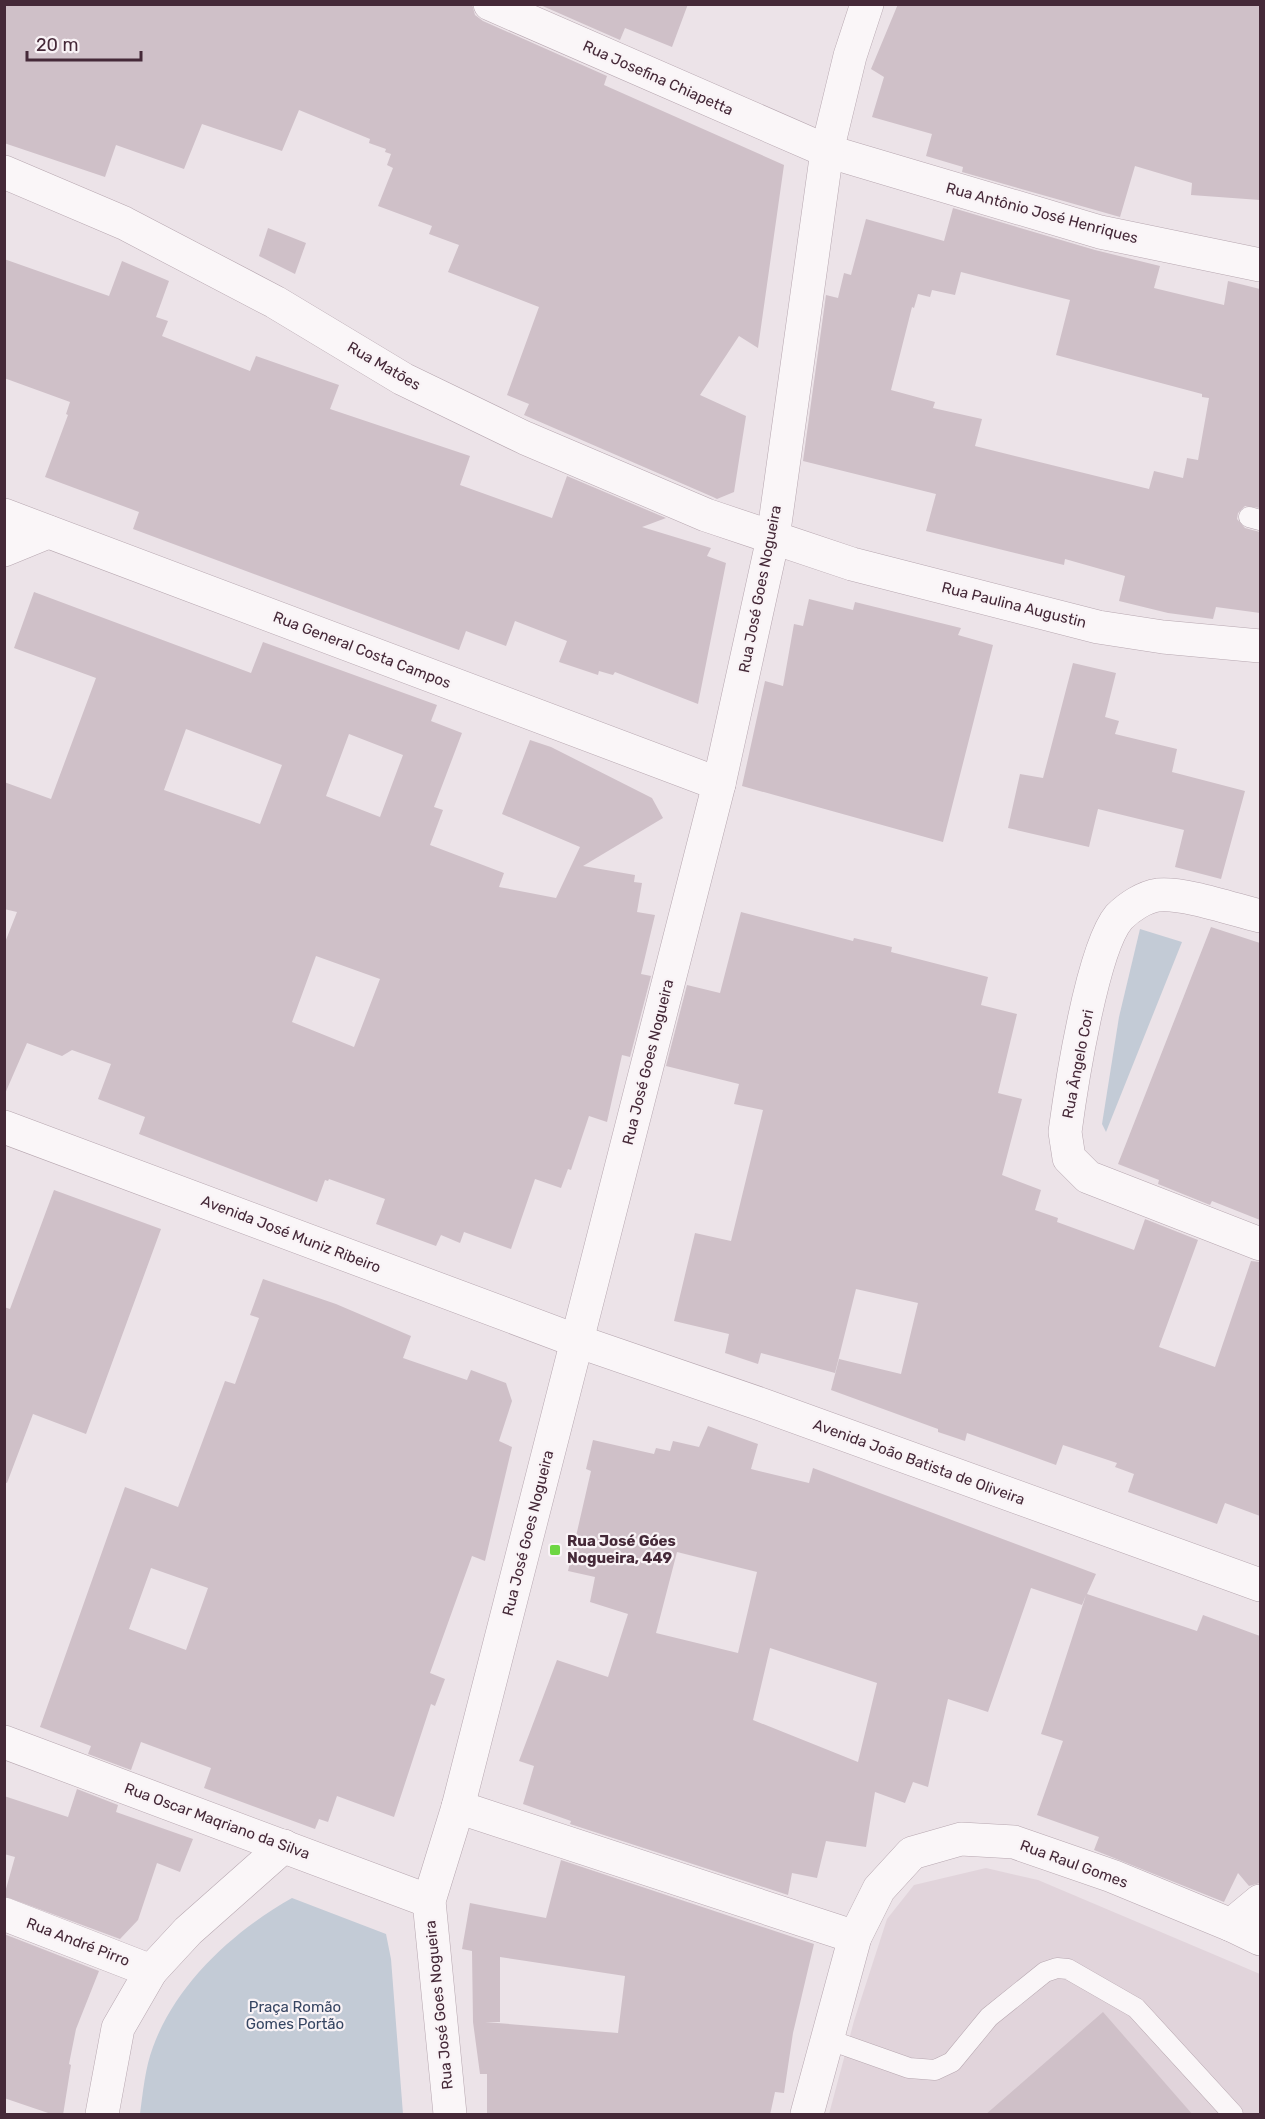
<svg xmlns="http://www.w3.org/2000/svg" width="1265" height="2119" font-family="Rubik,sans-serif">
	<rect width="100%" height="100%" fill="#ece3e8"/>
	<polygon fill="#e1d4db" points="986,1868 1038,1880 1260,1974 1260,2114 829,2114 854,2021 887,1919 914,1885"/>
	<g fill="#c3cbd6">
		<polygon points="1140,929 1182,942 1106,1132 1102,1124 1119,1017"/>
		<path d="M292,1898L386,1934L391,1959L403,2114H140C143,2092 145,2068 153,2047C176,1983 235,1930 292,1898Z"/>
	</g>
	<g fill="#cfc0c8" fill-rule="evenodd">
		<polygon points="4,4 472,4 475,15 483,21 607,76 604,85 784,165 758,348 739,336 700,395 746,416 734,492 717,499 713,497 524,415 529,404 507,395 539,307 448,272 459,245 429,234 432,226 378,206 393,168 387,165 391,154 385,152 386,149 369,143 370,139 299,110 282,151 202,124 184,169 116,145 105,177 4,143"/>
		<polygon points="538,4 688,4 672,47 625,28 620,40"/>
		<polygon points="898,4 1260,4 1260,200 1191,195 1192,183 1135,166 1120,217 962,172 963,167 926,156 932,134 872,117 884,77 871,69"/>
		<path d="M953,208L1095,250L1160,266L1154,288L1224,305L1228,281L1260,289V508L1245,506L1238,513L1237,519L1245,528L1260,532V613L1216,607L1213,619L1168,613L1119,601L1125,576L1065,559L1064,565L926,531L936,494L803,461L826,295L838,298L844,273L851,275L866,219L944,241ZM961,272L1070,300L1056,355L1202,394V397L1209,398L1198,460L1187,458L1183,478L1154,471L1149,489L975,446L982,419L933,408L935,402L891,390L912,307L914,308L918,294L930,297L932,290L955,295Z"/>
		<polygon points="268,228 306,243 295,274 259,256"/>
		<polygon points="4,259 109,296 122,261 169,281 156,317 168,321 162,336 250,371 256,356 339,385 330,409 470,456 460,485 552,518 567,476 666,518 642,527 711,548 707,556 726,563 698,704 615,672 613,675 599,671 598,675 559,662 567,641 515,621 506,646 466,631 459,650 133,529 139,512 45,477 68,415 66,414 70,402 4,378"/>
		<path d="M34,592L251,673L263,642L437,705L431,721L462,733L434,807L443,810L430,845L504,873L499,887L556,898L580,847L502,814L530,740L551,747L652,798L663,818L583,866L635,875L634,882L642,883L637,912L655,915L641,974L651,976L630,1057L622,1055L607,1122L589,1116L571,1170L568,1169L561,1188L535,1179L511,1249L464,1232L460,1243L441,1235L436,1246L376,1224L385,1199L329,1179L328,1181L325,1180L317,1202L139,1134L145,1117L98,1099L111,1064L72,1050L62,1056L27,1043L4,1096V945L17,912L4,909V782L51,799L96,678L14,648ZM186,729L282,765L260,824L164,790ZM349,734L403,755L380,817L326,796ZM316,956L380,979L354,1047L292,1022Z"/>
		<polygon points="809,599 853,610 855,602 961,628 958,635 993,645 943,842 742,786 765,681 783,686 794,624 803,626"/>
		<polygon points="1073,663 1116,673 1105,717 1119,721 1115,734 1177,749 1172,772 1245,791 1221,879 1175,867 1184,830 1098,809 1089,847 1008,828 1020,774 1043,778"/>
		<polygon points="741,912 853,941 854,938 892,947 891,952 988,977 981,1005 1017,1014 998,1093 1022,1099 1002,1175 1041,1190 1035,1210 1058,1218 1057,1222 1134,1250 1145,1219 1198,1240 1159,1347 1215,1367 1251,1261 1260,1262 1260,1516 1225,1503 1217,1524 1128,1492 1134,1474 1115,1467 1117,1463 1063,1445 1056,1465 967,1433 965,1441 938,1432 938,1429 831,1390 839,1359 901,1374 918,1303 856,1289 835,1373 761,1353 758,1364 725,1353 729,1334 674,1321 695,1233 731,1241 763,1110 734,1104 739,1084 666,1066 687,985 720,993"/>
		<polygon points="1211,927 1260,943 1260,1220 1212,1201 1210,1205 1158,1184 1159,1180 1118,1164"/>
		<polygon points="54,1190 161,1229 86,1434 33,1414 7,1483 4,1482 4,1307 10,1309"/>
		<path d="M263,1279L336,1304L411,1336L403,1358L467,1380L471,1370L506,1383L512,1401L499,1441L512,1447L485,1561L472,1556L430,1673L445,1679L435,1706L431,1704L394,1817L337,1796L328,1822L319,1819L315,1829L204,1788L211,1768L141,1742L131,1770L88,1754L91,1746L40,1727L125,1487L178,1507L225,1381L235,1384L259,1318L250,1315ZM151,1568L208,1588L186,1650L129,1629Z"/>
		<path d="M708,1426L758,1444L751,1469L809,1483L813,1468L1096,1574L1087,1594L1197,1631L1203,1615L1260,1636V1883L1249,1886L1238,1873L1224,1902L1094,1850L1099,1837L1037,1815L1063,1741L1041,1734L1086,1595L1082,1605L1031,1588L988,1712L948,1699L928,1787L913,1782L905,1803L875,1792L866,1847L826,1841L817,1878L792,1873L788,1895L570,1824L571,1821L523,1804L534,1766L519,1761L557,1660L608,1677L628,1614L590,1602L595,1577L568,1571L591,1471L586,1469L593,1440L654,1454L656,1448L670,1451L673,1441L699,1447ZM677,1552L757,1572L738,1653L656,1633ZM770,1648L877,1683L858,1762L753,1720Z"/>
		<polygon points="77,1789 118,1805 116,1812 193,1839 180,1872 157,1863 138,1920 120,1939 4,1896 15,1857 4,1854 4,1796 68,1817"/>
		<path d="M561,1860L814,1944L793,2033L784,2093L775,2092L770,2115H487V2074H480L473,2022L472,1951L462,1949L470,1903L546,1918ZM500,1957L625,1976L618,2033L485,2022H500Z"/>
		<polygon points="4,1934 99,1971 76,2029 69,2064 71,2065 63,2115 54,2115 4,2098"/>
		<polygon points="1103,2012 1193,2115 985,2115"/>
	</g>
	<g fill="none" stroke-linecap="round" stroke-linejoin="round">
		<defs>
			<g id="lane">
				<polyline points="1249,517 1260,520"/>
				<polyline points="827,2039 909,2068 935,2070 952,2062 989,2017 1045,1972 1057,1968 1068,1969 1136,2008 1233,2114"/>
			</g>
			<g id="street">
				<polyline points="490,4 827,151 1100,232 1260,265"/>
				<polyline points="4,172 124,223 275,302 403,379 525,438 706,515 852,564 1098,627 1163,637 1260,646"/>
				<polyline points="4,515 719,784"/>
				<polyline points="4,550 48,532"/>
				<path d="M1260,916C1235,910 1183,892 1158,895C1144,897 1129,907 1119,917C1092,949 1071,1087 1065,1132L1069,1158L1088,1177L1260,1244"/>
				<polyline points="4,1127 577,1341 763,1405 1260,1585"/>
				<polyline points="4,1742 429,1901"/>
				<polyline points="458,1807 855,1937"/>
				<polyline points="4,1914 151,1971"/>
				<polyline points="1231,1925 1260,1901"/>
				<polyline points="102,2114 118,2028 151,1971 188,1931 284,1846"/>
				<polyline points="450,2114 429,1901 458,1807 719,784 773,538 827,151 850,56 867,4"/>
				<polyline points="807,2114 855,1937 879,1889 912,1853 961,1839 1014,1842 1112,1876 1231,1925 1260,1939"/>
			</g>
		</defs>
		<use href="#lane" stroke="#b7a7b0" stroke-width="21"/>
		<use href="#street" stroke="#b7a7b0" stroke-width="34"/>
		<use href="#lane" stroke="#faf6f8" stroke-width="20"/>
		<use href="#street" stroke="#faf6f8" stroke-width="33"/>
	</g>
	<rect fill="#6ed642" stroke="#f9f3f6" stroke-width="2" x="549" y="1544" width="12" height="12" rx="3"/>
	<g text-anchor="middle" dominant-baseline="central" stroke-width="4.5" stroke-linejoin="round" paint-order="stroke">
		<g font-size="15" fill="#452938" stroke="#f9f3f6">
			<text transform="translate(658 78) rotate(24)">Rua Josefina Chiapetta</text>
			<text transform="translate(1042 213) rotate(15)">Rua Antônio José Henriques</text>
			<text transform="translate(384 366) rotate(30)">Rua Matões</text>
			<text transform="translate(760 589) rotate(-79)">Rua José Goes Nogueira</text>
			<text transform="translate(1014 605) rotate(14)">Rua Paulina Augustin</text>
			<text transform="translate(362 650) rotate(21)">Rua General Costa Campos</text>
			<text transform="translate(648 1062) rotate(-76)">Rua José Goes Nogueira</text>
			<text transform="translate(1078 1064) rotate(-79)">Rua Ângelo Cori</text>
			<text transform="translate(291 1234) rotate(21)">Avenida José Muniz Ribeiro</text>
			<text transform="translate(919 1462) rotate(20)">Avenida João Batista de Oliveira</text>
			<text transform="translate(528 1533) rotate(-76)">Rua José Goes Nogueira</text>
			<text transform="translate(217 1821) rotate(20)">Rua Oscar Maqriano da Silva</text>
			<text transform="translate(1074 1864) rotate(20)">Rua Raul Gomes</text>
			<text transform="translate(78 1942) rotate(21)">Rua André Pirro</text>
			<text transform="translate(439 2005) rotate(-96)">Rua José Goes Nogueira</text>
		</g>
		<g font-size="15" font-weight="bold" fill="#452938" stroke="#f9f3f6" text-anchor="start">
			<text x="567" y="1541">Rua José Góes<tspan x="567" dy="17">Nogueira, 449</tspan></text>
		</g>
		<g font-size="15" fill="#364562" stroke="#f9f3f6">
			<text x="295" y="2007">Praça Romão<tspan x="295" dy="17">Gomes Portão</tspan></text>
		</g>
	</g>
	<rect width="1265" height="2119" fill="none" stroke="#452938" stroke-width="12"/>
	<path d="M27 51v9h114v-9" fill="none" stroke="#452938" stroke-width="3"/>
	<text x="36" y="51" font-size="18" fill="#452938" stroke="#f9f3f6" stroke-width="4.5" paint-order="stroke">20 m</text>
</svg>
